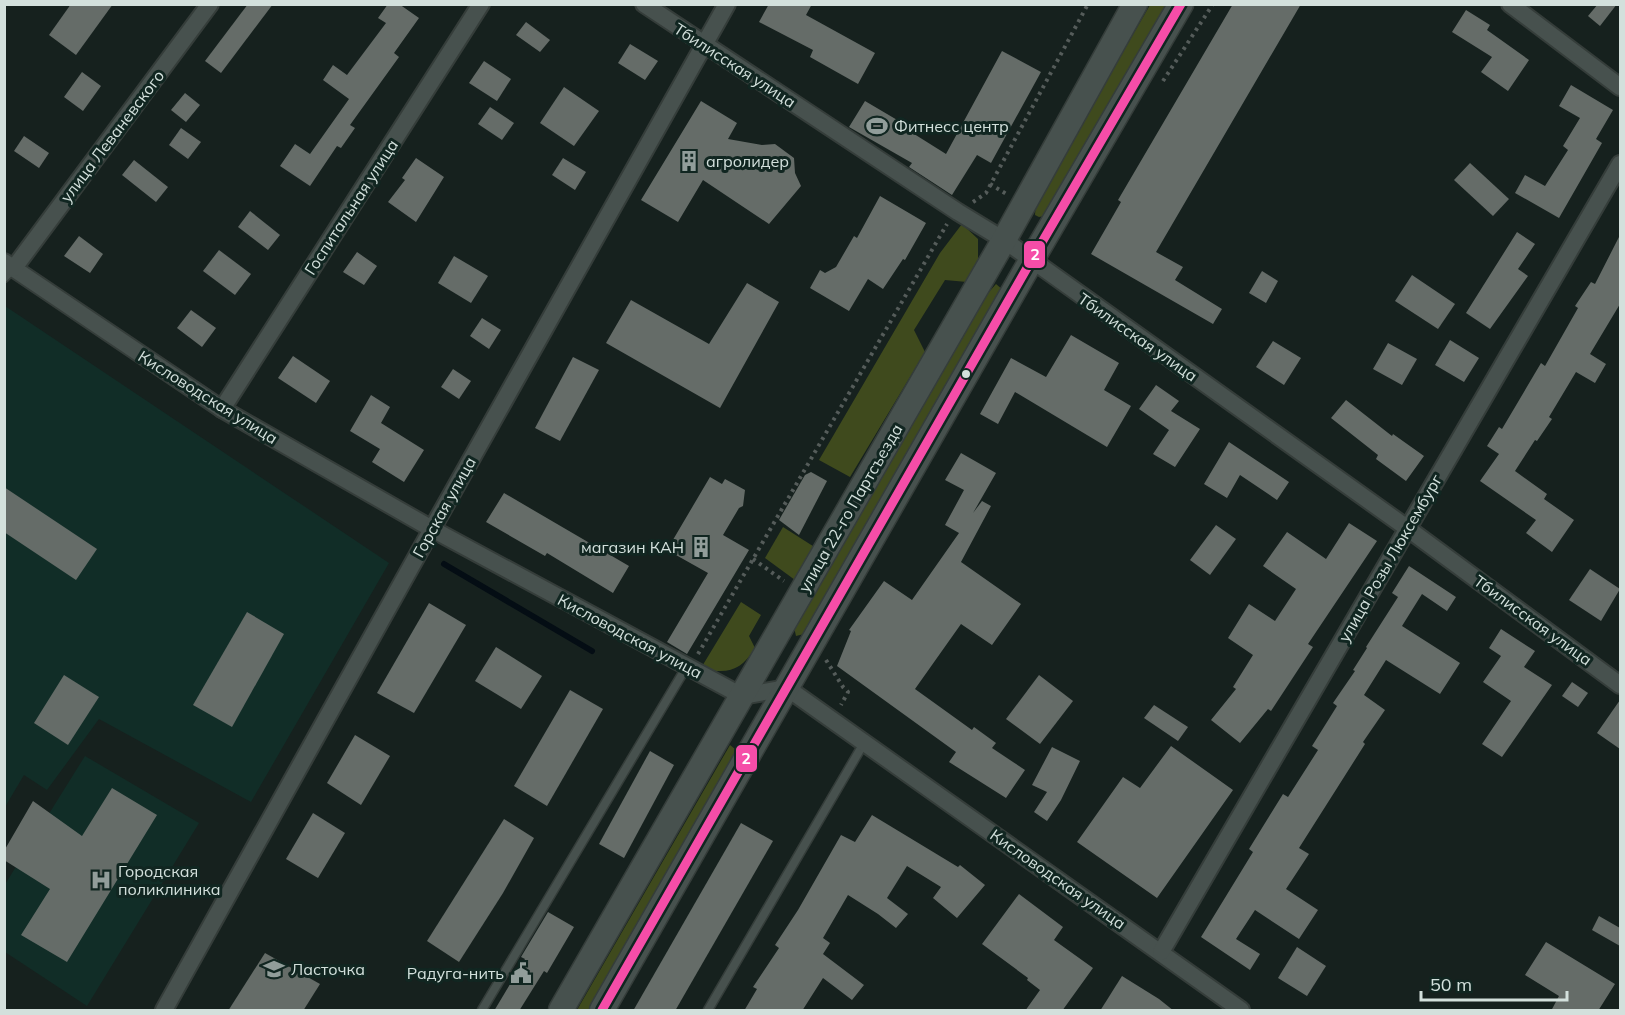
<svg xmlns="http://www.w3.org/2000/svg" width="1625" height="1015" font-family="Mulish,sans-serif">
	<rect width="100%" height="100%" fill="#16211e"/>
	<g fill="#112d27">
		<polygon points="5,306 389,563 251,802 99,719 47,790 24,775 5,807"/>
		<polygon points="85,756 199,823 87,1006 5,952 4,886"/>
	</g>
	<g fill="#3f4a1d">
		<polygon points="1150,5 1167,5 1044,216 1039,217 1035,215 1036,202"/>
		<polygon points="962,224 978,239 978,265 967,282 945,280 914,330 925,352 850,477 819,460 940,253"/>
		<polygon points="996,284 1003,290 804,634 796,636 794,627 981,301"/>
		<polygon points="783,527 816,548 795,580 765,558"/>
		<path d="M741,602L761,615L749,636L755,648C741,671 727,675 701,668Z"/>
		<polygon points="730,745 740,753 592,1010 577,1010"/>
	</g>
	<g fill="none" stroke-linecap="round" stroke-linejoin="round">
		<polyline stroke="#040d14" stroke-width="6" points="444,564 592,651"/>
	</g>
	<g fill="#656c68">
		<polygon points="71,4 113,4 76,55 49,35"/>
		<polygon points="248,4 273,4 221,73 205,61"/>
		<polygon points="388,4 399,4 419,18 394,53 399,57 350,125 355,128 341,148 337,146 310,186 280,166 295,144 310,154 349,99 323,80 333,65 347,75 386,23 378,18"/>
		<polygon points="769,4 812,4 806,15 875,53 858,84 810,57 813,50 759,22"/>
		<polygon points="1233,4 1301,4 1156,252 1183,267 1175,280 1222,309 1213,324 1091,254 1121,202 1118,200"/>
		<polygon points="1598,4 1617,4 1600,26 1588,16"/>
		<polygon points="1466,10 1490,25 1487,30 1529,60 1508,91 1481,72 1492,57 1452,32"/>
		<polygon points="526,22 550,40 540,52 516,35"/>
		<polygon points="630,44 658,61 645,80 618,63"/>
		<polygon points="1002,51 1041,72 991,163 977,155 952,195 909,167 912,163 849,127 865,101 904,124 903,127 946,154"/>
		<polygon points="484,61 511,79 497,101 469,83"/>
		<polygon points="82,72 101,86 83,111 64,97"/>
		<polygon points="1571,85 1613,110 1596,139 1602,143 1559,218 1515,193 1525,175 1545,186 1568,150 1563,146 1580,118 1559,106"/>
		<polygon points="564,87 599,111 574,146 540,123"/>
		<polygon points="185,93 200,105 186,122 171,110"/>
		<polygon points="701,101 737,123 728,139 762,145 775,144 794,158 795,173 801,186 769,224 703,180 678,222 641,200"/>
		<polygon points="490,107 514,123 502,140 478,124"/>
		<polygon points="181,128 201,142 188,159 169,145"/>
		<polygon points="24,136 49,153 39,168 14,151"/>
		<polygon points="416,158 444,177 416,222 388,202 405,180 402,178"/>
		<polygon points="563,158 586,172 575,190 552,175"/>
		<polygon points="134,160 168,187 156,202 122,175"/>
		<polygon points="1470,163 1509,199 1493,216 1454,180"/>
		<polygon points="880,196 926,223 905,260 903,259 883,289 868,279 849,311 810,288 820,270 825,273 836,267 854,236 857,238"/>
		<polygon points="250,211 280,235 268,250 238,227"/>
		<polygon points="1517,232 1535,244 1518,269 1528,276 1490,329 1466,313"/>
		<polygon points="1620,235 1620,304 1590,354 1606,364 1595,383 1576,372 1549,417 1552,419 1537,441 1535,440 1515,471 1547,494 1544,499 1574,520 1552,552 1526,533 1536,520 1480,481 1499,454 1487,446 1499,427 1502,429 1541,363 1545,366 1578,308 1575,306 1591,282 1595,284"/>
		<polygon points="79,236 103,254 90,273 64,256"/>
		<polygon points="219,250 251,274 235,295 203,271"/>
		<polygon points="357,252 377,266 364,285 343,272"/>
		<polygon points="454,256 488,276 471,303 438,283"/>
		<polygon points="1262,271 1278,281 1266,303 1249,293"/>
		<polygon points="1412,275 1455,304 1438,329 1395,301"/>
		<polygon points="747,283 779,302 720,408 606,343 631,300 709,344"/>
		<polygon points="191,310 216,328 202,347 177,328"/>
		<polygon points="482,318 501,330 489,349 470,336"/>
		<polygon points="1071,335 1119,363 1104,390 1131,406 1107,447 1015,392 998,424 980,414 1011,358 1046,377"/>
		<polygon points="1450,340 1479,358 1464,382 1435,365"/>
		<polygon points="1273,341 1301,358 1284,385 1256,367"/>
		<polygon points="1388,343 1417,359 1402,385 1373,369"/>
		<polygon points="293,356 330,381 316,403 278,378"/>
		<polygon points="573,357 599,370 560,441 535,428"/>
		<polygon points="453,369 471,381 459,399 441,387"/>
		<polygon points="1156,385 1179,401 1171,411 1200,429 1175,467 1153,454 1169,430 1139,409"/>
		<polygon points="371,395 390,407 381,423 424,450 404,482 372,462 380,449 350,431"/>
		<polygon points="1346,400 1392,436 1393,434 1424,456 1406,481 1376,459 1378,455 1331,418"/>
		<polygon points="1229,442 1289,482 1277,500 1240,475 1227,498 1204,484"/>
		<polygon points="961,453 996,473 973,513 982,501 991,506 961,562 1021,604 992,645 961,624 915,689 972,730 974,727 996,743 992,748 1025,770 1006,798 949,762 956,752 837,666 851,631 849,630 884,581 912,600 959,533 945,525 964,490 945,480"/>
		<polygon points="811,472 827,481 799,535 779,520 805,475"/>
		<polygon points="710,477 722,484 725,479 745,490 743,506 739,508 723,535 749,550 687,654 667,642 708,573 667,550"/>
		<polygon points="4,487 97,549 76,580 4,532"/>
		<polygon points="504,493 629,566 613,593 547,553 545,556 486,522"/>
		<polygon points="1349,523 1377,541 1308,644 1313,647 1271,711 1268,709 1240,743 1211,720 1236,689 1233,687 1253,655 1228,638 1249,604 1275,621 1296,589 1263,566 1287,532 1326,559"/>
		<polygon points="1216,525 1236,539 1210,575 1190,560"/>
		<polygon points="1409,566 1456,597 1447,611 1422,594 1402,626 1460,663 1440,694 1386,660 1364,695 1385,710 1363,742 1365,744 1299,848 1309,854 1286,889 1318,910 1299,939 1255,910 1236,939 1260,954 1250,970 1201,937 1253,852 1249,849 1283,794 1288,797 1318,750 1312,746 1337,706 1333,703 1355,671 1353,670 1367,648 1366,647 1398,597 1392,593"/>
		<polygon points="1590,569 1620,589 1601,621 1569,600"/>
		<polygon points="429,603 466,625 414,713 377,693"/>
		<polygon points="247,612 284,634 232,727 193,705"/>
		<polygon points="1501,629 1535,651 1524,667 1552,685 1502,757 1482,744 1511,701 1483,682 1501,656 1489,648"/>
		<polygon points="496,647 542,676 521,709 475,681"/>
		<polygon points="64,675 99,697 68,745 34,723"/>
		<polygon points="1039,675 1073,701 1040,744 1006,719"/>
		<polygon points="1572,682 1588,693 1578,707 1562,696"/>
		<polygon points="570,690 603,709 547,806 514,786"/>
		<polygon points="1620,700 1620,749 1597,733"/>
		<polygon points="1154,705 1188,727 1178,741 1144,718"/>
		<polygon points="355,735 390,756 361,805 327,783"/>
		<polygon points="1171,746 1233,790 1157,898 1077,842 1123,777 1140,788"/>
		<polygon points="1052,747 1080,761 1061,800 1047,821 1034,812 1047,792 1032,785"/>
		<polygon points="650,751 674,765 624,858 599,844"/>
		<polygon points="112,788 157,815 67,962 21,935 50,889 4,860 4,851 33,801 82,836"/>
		<polygon points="313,813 345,833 318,878 286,859"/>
		<polygon points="872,815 958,867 960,865 985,885 957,918 933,898 941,887 907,866 887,898 908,914 896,928 878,914 848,895 823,938 830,943 823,954 864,985 852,1000 823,978 802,1011 744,1011 757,989 753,987 779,948 775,945 798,910 841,835 855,842"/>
		<polygon points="504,819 534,838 503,893 459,962 427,941"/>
		<polygon points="741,823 773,841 675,1011 633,1011"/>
		<polygon points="1019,894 1063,927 1054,940 1093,968 1062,1011 1025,1011 1040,990 1027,980 1028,978 982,944"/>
		<polygon points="548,912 574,927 547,973 544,971 519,1011 494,1011 525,959 521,957"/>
		<polygon points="1599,916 1620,928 1620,946 1592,930"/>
		<polygon points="1546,942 1615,984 1598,1011 1551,1011 1559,996 1525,975"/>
		<polygon points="1297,947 1326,966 1307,996 1278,978"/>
		<polygon points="265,953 320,984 303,1011 228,1011"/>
		<polygon points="1122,976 1159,999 1174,1011 1100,1011"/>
	</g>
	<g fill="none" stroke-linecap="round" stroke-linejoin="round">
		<defs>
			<g id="lane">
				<polyline points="4,278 14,268"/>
				<polyline points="482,1010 687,666"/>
				<polyline points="708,1010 864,743"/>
			</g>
			<g id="street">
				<polyline points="644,4 958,212 1004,240 1407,528 1620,685"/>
				<polyline points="1510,4 1620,87"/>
				<polyline points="4,262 222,409 432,529 742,696 787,688 1241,1010"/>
				<polyline points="14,268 210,4"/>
				<polyline points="222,409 481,4"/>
				<polyline points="1161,952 1620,164"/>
				<polyline points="164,1010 432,529 727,4"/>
			</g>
			<g id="secondary">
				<polyline points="561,1010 1004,240 1135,4"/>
				<polyline points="602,1010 1031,261 1181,4"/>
			</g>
		</defs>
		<use href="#lane" stroke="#353d3a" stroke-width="11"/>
		<use href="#street" stroke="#353d3a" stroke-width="20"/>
		<use href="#secondary" stroke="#353d3a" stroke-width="27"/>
		<g stroke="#555c5a" stroke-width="4" stroke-dasharray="3 4.5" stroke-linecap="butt">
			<polyline points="1163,81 1213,4"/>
			<polyline points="990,184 1008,195"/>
			<polyline points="973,202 986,193 1088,4"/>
			<polyline points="753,559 784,581"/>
			<polyline points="698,654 947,224"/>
			<polyline points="826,660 843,687 848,692 841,705"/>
		</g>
		<use href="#lane" stroke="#47514e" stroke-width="8"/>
		<use href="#street" stroke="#47514e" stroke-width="16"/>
		<use href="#secondary" stroke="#47514e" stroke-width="24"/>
		<defs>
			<polyline id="bus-1" points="602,1010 1031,261 1181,4"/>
		</defs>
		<use href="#bus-1" stroke="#112621" stroke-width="14"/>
		<use href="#bus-1" stroke="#f54da8" stroke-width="9"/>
	</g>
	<defs>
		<symbol id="stadium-bare" viewBox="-9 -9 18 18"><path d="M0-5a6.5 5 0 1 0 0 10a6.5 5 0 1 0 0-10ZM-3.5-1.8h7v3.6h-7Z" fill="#919d9a" stroke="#112621" stroke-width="2.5" paint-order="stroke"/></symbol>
		<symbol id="building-bare" viewBox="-9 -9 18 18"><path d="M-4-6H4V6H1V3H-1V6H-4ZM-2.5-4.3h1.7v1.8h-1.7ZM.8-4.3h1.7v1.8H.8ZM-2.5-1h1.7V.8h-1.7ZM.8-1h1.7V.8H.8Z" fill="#919d9a" stroke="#112621" stroke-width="2.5" paint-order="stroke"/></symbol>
		<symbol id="hospital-bare" viewBox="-9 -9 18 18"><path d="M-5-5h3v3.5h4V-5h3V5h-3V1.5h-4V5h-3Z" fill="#919d9a" stroke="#112621" stroke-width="2.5" paint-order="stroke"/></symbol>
		<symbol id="school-bare" viewBox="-9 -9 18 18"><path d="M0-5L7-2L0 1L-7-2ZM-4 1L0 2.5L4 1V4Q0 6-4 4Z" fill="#919d9a" stroke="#112621" stroke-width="2.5" paint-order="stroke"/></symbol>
		<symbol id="civic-bare" viewBox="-9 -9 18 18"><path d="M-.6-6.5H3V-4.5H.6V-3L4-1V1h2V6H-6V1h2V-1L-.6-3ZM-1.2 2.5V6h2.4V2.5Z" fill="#919d9a" stroke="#112621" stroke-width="2.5" paint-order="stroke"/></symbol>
	</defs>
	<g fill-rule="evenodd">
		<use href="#stadium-bare" x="862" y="111" width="30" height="30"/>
		<use href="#building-bare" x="674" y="146" width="30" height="30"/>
		<use href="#building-bare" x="686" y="532" width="30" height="30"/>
		<use href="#hospital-bare" x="86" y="865" width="30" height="30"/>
		<use href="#school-bare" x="259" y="954" width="30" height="30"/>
		<use href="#civic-bare" x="506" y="958" width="30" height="30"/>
	</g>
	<circle fill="#d3e0dc" stroke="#112621" stroke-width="2" cx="966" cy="374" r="5"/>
	<g text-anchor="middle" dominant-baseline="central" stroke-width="6" stroke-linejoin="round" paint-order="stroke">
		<g font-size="16" fill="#d3e0dc" stroke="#112621">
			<text transform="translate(735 65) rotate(33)">Тбилисская улица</text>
			<text transform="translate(112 136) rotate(-53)">улица Леваневского</text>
			<text transform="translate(351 207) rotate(-57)">Госпитальная улица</text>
			<text transform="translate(1138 337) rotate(35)">Тбилисская улица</text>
			<text transform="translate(208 397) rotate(32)">Кисловодская улица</text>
			<text transform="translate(444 507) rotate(-61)">Горская улица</text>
			<text transform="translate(850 508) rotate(-60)">улица 22-го Партсъезда</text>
			<text transform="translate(1390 558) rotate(-60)">улица Розы Люксембург</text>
			<text transform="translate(1533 620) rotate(36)">Тбилисская улица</text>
			<text transform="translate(630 636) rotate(28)">Кисловодская улица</text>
			<text transform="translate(1058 879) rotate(35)">Кисловодская улица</text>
		</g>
		<g font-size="16" fill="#d3e0dc" stroke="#112621" text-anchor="start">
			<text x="894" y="126">Фитнесс центр</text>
			<text x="706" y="161">агролидер</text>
			<text x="684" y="547" text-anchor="end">магазин КАН</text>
			<text x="118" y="871">Городская<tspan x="118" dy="18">поликлиника</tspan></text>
			<text x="291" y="969">Ласточка</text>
			<text x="504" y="973" text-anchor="end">Радуга-нить</text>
		</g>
	</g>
	<g stroke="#112621" stroke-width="2">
		<rect x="1023" y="240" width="23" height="29" rx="6" fill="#f54da8"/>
		<rect x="735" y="744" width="23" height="29" rx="6" fill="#f54da8"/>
	</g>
	<g font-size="16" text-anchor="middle" font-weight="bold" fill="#fff">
		<text x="1035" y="260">2</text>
		<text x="746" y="764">2</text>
	</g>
	<rect width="1625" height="1015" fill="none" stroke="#d3e0dc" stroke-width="12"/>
	<path d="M1421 991v9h146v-9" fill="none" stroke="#d3e0dc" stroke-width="3"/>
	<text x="1430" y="991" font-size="18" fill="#d3e0dc" stroke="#112621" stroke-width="4.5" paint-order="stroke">50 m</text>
</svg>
